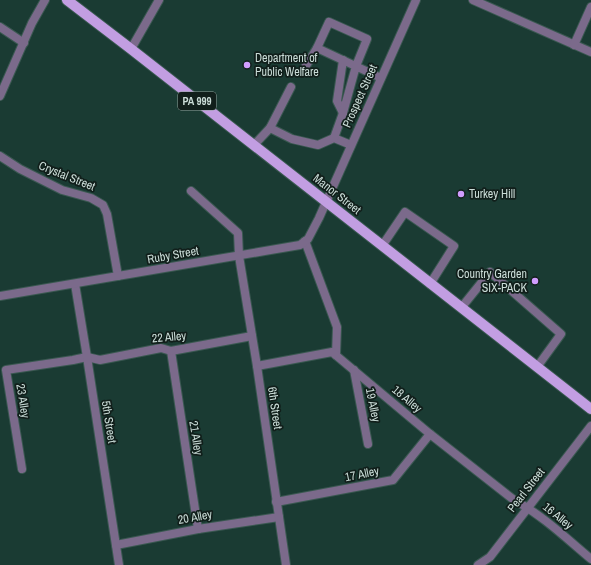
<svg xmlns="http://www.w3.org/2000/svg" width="591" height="565" font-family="'Archivo Narrow',sans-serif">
	<rect width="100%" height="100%" fill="#1a3b33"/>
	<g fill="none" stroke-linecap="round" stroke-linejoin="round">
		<defs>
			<g id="service">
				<polyline points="0,27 24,43"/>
				<polyline points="131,49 159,0"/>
				<polyline points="304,69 317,48"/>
				<polyline points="343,113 337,101 343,60"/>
				<polyline points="270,128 292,139 318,145 334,138 351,145"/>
				<polyline points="334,138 343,113 356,66 367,39 329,22 317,48 381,78"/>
				<polyline points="254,145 270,128 291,87"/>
				<polyline points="0,156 20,169 62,190 91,198 103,205 107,214 118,276"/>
				<polyline points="191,191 238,233 239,256"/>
				<polyline points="305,241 337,327 336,355"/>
				<polyline points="382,246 405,212 454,246 430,284"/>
				<polyline points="461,308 490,272 561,334 537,367"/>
				<polyline points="171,351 198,529"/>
				<path d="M257,366L332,352L430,434L514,500C542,515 566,538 591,559"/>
				<polyline points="354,370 368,444"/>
				<polyline points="22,469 6,370 73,360 87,357 100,360 161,348 171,351 252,336"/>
				<polyline points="276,502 393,480 430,434"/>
				<polyline points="116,545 198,529 279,517"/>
			</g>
			<g id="minor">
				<polyline points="473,0 591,52"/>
				<polyline points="574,45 591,7"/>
				<polyline points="0,96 32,23 45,0"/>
				<polyline points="239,256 257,366 286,565"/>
				<polyline points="75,284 87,357 119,565"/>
				<polyline points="0,296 300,245 308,239 319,218 416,0"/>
				<polyline points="478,565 490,557 591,426"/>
			</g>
			<polyline id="primary" points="67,0 131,49 591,409"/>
		</defs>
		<use href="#service" stroke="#3a5851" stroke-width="10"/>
		<use href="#minor" stroke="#3a5851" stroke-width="10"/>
		<use href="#primary" stroke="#3a5851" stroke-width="12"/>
		<use href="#service" stroke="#7b6a8b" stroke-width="8"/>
		<use href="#minor" stroke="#7b6a8b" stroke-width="8"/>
		<use href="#primary" stroke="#c29ee2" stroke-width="10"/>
	</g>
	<g fill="#d19dfe" stroke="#111f1b" stroke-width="1.5">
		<circle cx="247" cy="65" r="4"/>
		<circle cx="461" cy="194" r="4"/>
		<circle cx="535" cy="281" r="4"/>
	</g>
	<g text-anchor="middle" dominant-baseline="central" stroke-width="3.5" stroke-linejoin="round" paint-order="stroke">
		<rect fill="#111f1b" stroke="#93a49f" stroke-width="1" x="178" y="92" width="38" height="18" rx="3"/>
		<g font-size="11" font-weight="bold" fill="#cbddd8">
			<text x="197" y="101">PA 999</text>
		</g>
		<g font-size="12" fill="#cbddd8" stroke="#111f1b" text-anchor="start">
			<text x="255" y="58">Department of<tspan x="255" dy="14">Public Welfare</tspan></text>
			<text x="469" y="194">Turkey Hill</text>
			<text x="527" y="274" text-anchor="end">Country Garden<tspan x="527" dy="14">SIX-PACK</tspan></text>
		</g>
		<g font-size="12" fill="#cbddd8" stroke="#111f1b">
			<text transform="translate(360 96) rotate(-66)">Prospect Street</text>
			<text transform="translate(67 176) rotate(22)">Crystal Street</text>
			<text transform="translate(337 194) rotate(38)">Manor Street</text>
			<text transform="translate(173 255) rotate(-10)">Ruby Street</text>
			<text transform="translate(169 337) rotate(-5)">22 Alley</text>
			<text transform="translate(407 399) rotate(40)">18 Alley</text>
			<text transform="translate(23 401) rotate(81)">23 Alley</text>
			<text transform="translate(373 405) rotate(79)">19 Alley</text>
			<text transform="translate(275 408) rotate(82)">6th Street</text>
			<text transform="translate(109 422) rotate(81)">5th Street</text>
			<text transform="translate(196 438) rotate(81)">21 Alley</text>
			<text transform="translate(362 474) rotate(-11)">17 Alley</text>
			<text transform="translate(526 490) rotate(-52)">Pearl Street</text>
			<text transform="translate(558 516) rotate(39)">16 Alley</text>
			<text transform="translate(195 517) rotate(-10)">20 Alley</text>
		</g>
	</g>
</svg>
